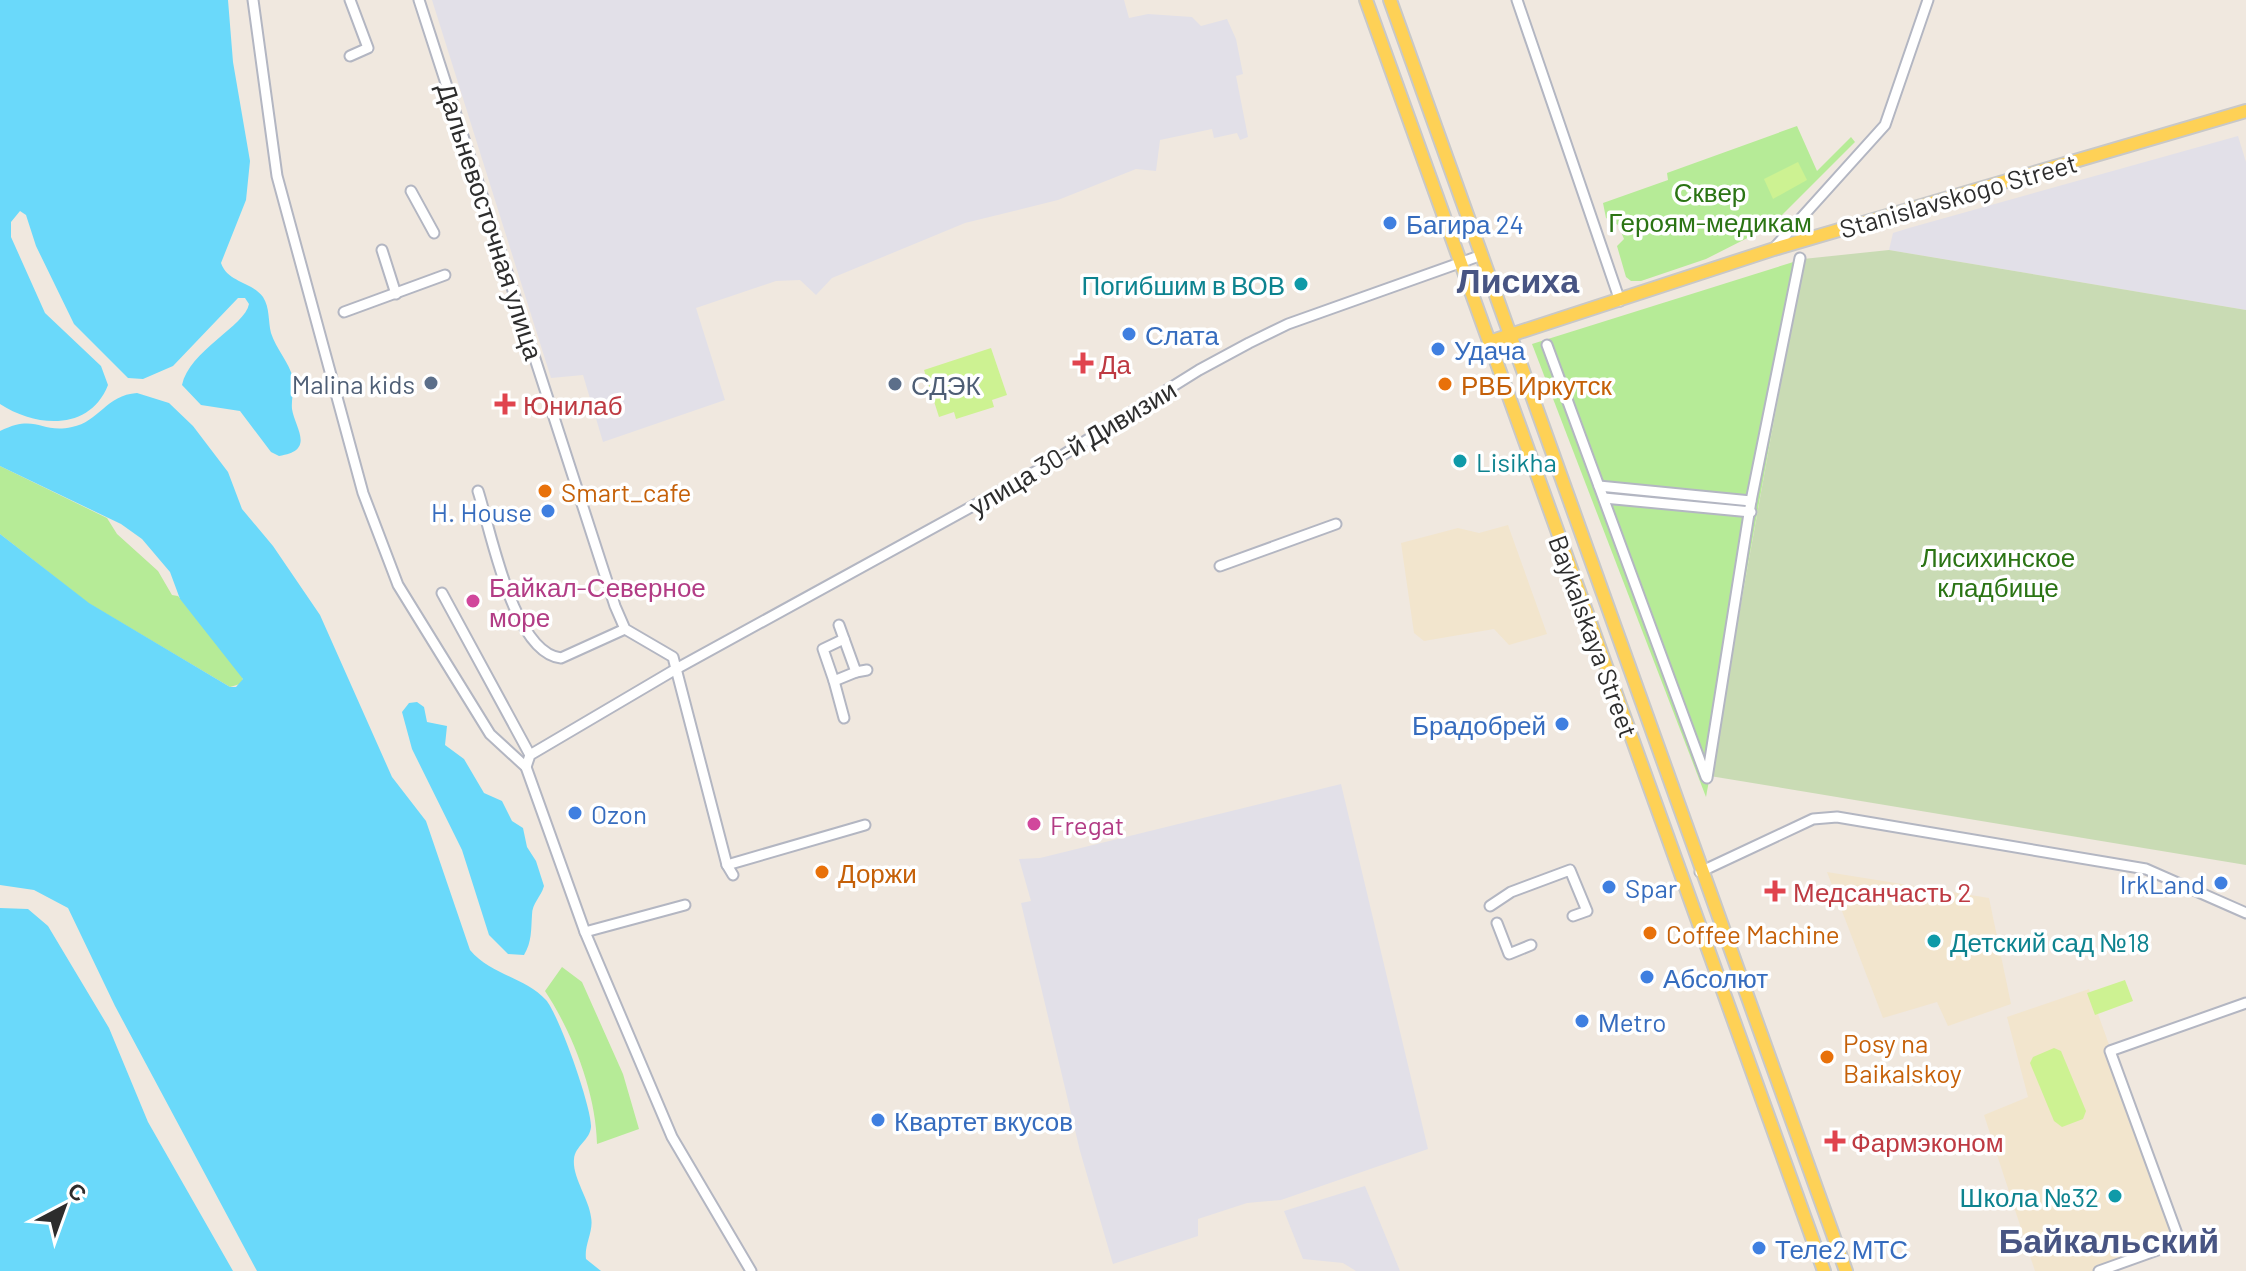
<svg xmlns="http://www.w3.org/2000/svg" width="2246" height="1271" font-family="Barlow,sans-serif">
	<rect width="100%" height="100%" fill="#f0e8df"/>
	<g fill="#e2e0e8">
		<polygon points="432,0 1124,0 1129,18 1148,14 1192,17 1201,26 1227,19 1236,39 1243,74 1236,76 1248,137 1240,140 1237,133 1214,138 1212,129 1160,140 1156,171 1136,169 1058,200 965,223 832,278 816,295 800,280 776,281 696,308 725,400 603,442 583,375 551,378"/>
		<polygon points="2238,136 2246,162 2246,310 1889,250 1893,233 1909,228"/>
		<polygon points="1341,784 1428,1149 1281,1200 1247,1203 1198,1219 1198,1236 1113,1264 1080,1151 1021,903 1031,901 1019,859 1040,858"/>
		<polygon points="1365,1186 1400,1271 1356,1271 1343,1263 1303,1259 1284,1211"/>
	</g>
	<g fill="#f2e5cd">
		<polygon points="1508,525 1547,634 1509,645 1494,629 1424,641 1414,633 1401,543 1458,528 1479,533"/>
		<polygon points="1827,872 1989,898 2011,1004 1948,1026 1937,1002 1883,1018"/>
		<polygon points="2089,989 2180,1242 2093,1271 2035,1271 1984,1115 2028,1097 2007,1017"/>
	</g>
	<g fill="#b6eb97">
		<polygon points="1797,126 1817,171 1851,137 1855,142 1771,226 1706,259 1641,281 1631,281 1626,277 1617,246 1624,239 1618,225 1606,218 1603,203 1668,180 1667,173"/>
		<polygon points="1803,259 1706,797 1532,344"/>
		<polygon points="0,466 107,518 117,534 158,571 172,595 178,596 238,670 243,679 240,684 230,687 88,603 0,534"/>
		<path d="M562,967L582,982L623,1074L639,1129L597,1144C596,1094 573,1033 545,991Z"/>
	</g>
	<polygon fill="#c9dbb4" points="1889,250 2246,310 2246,865 1710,776 1803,259"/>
	<g fill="#cdf292">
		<polygon points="1798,162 1807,180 1773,199 1764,179"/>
		<polygon points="991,348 1007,395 992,400 994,407 956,419 954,412 939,417 924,370"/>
		<polygon points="2125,980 2133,1001 2095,1015 2087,993"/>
		<polygon points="2054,1048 2061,1051 2086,1111 2083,1119 2062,1127 2054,1121 2030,1063 2033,1057"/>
	</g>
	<g fill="#6ad9fa">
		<path d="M0,0H228L233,62L250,161L246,200L221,263C228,283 251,281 263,297C270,308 268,321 271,333C276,349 289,362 293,378C295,388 291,399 292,409C295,428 316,451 279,456L271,452L240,411L201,405L182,385C189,351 245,326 249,304L245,298H238L173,366L143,379L128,378L74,324L36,246L26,215L20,211L11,222V237L45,313L101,366L108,385C90,431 37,428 0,404Z"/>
		<path d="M137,393L169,403L193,426L228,472L242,509L273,546L320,615L392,777L426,821L470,950C491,975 525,977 546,1000C559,1015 592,1108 591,1127C590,1140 575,1146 574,1159C572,1177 589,1199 591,1217C594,1232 584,1244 586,1259L601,1271H257L115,1006L68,908L34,890L0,885V534L89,603L230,687H236L243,679L180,599L170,572L142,539L121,524L0,466V431C37,413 40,434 72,427C99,422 106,395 137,393Z"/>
		<path d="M417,702L424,707L427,722L447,726L445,745L464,759L484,793L502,801L512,821L523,828L527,847L536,861L544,886C541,897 532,903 532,915C531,929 532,942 524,955L508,954L489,935L462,850L412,749L402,712L409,703Z"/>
		<polygon points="0,908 28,909 48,926 109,1028 148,1122 233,1271 0,1271"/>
	</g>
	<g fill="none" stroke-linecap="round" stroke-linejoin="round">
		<defs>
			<g id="minor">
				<polyline points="253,0 277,176 363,493 398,585 490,734 526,767 585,932 672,1137 751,1271"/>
				<polyline points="350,0 368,48 350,56"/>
				<polyline points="419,0 615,606 625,629 673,657 727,865 733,875"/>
				<polyline points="1517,0 1620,301"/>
				<polyline points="411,191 434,233"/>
				<polyline points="1775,247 1885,125 1928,0"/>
				<polyline points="382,250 396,294"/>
				<polyline points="344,312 445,275"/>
				<polyline points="1547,345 1706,777"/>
				<polyline points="1599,486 1751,501"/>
				<path d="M478,491C491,531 513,653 561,658L625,629"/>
				<polyline points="1604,498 1751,512"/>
				<polyline points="1220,566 1336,524"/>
				<polyline points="442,593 530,755"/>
				<polyline points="839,625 856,672 867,670"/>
				<polyline points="844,639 823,649 834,681 856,672"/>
				<polyline points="834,681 844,718"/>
				<polyline points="526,767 530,755 676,669 1042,468 1199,370 1249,343 1288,324 1482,255"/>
				<polyline points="1707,778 1751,501 1800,258"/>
				<polyline points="727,865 865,825"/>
				<polyline points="1700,872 1813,819 1837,817 2146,869 2246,913"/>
				<polyline points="1490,906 1511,892 1570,870 1587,911 1573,916"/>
				<polyline points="1497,923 1509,954 1531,945"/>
				<polyline points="585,932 685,905"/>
				<polyline points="2099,1271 2180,1242 2110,1051 2246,1003"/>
			</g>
			<g id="major">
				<polyline points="1366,0 1824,1271"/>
				<polyline points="1390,0 1846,1271"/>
				<polyline points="1489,342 1774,249 2246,111"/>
			</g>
		</defs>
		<use href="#minor" stroke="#b3b6c2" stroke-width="13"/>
		<use href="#major" stroke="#c8c8c8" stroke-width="16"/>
		<use href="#minor" stroke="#fff" stroke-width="9"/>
		<use href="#major" stroke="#fed156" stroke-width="12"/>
	</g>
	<g fill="#3f7fe0" stroke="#fff" stroke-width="3">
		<circle cx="1390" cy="223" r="8"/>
		<circle cx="1129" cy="334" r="8"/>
		<circle cx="1438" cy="349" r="8"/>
		<circle cx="548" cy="511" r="8"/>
		<circle cx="1562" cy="724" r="8"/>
		<circle cx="575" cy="813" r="8"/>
		<circle cx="2221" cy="883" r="8"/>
		<circle cx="1609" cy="887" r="8"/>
		<circle cx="1647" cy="977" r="8"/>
		<circle cx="1582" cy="1021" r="8"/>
		<circle cx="878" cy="1120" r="8"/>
		<circle cx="1759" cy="1248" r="8"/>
	</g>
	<g fill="#0f9aa8" stroke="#fff" stroke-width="3">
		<circle cx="1301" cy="284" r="8"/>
		<circle cx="1460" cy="461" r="8"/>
		<circle cx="1934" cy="941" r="8"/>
		<circle cx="2115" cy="1196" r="8"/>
	</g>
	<g fill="#e0444e" stroke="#fff" stroke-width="3">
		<path d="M1079 351h8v8h8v8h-8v8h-8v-8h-8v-8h8z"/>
		<path d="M501 392h8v8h8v8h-8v8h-8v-8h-8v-8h8z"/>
		<path d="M1771 879h8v8h8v8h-8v8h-8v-8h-8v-8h8z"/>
		<path d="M1831 1129h8v8h8v8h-8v8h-8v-8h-8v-8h8z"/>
	</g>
	<g fill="#5c6f8a" stroke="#fff" stroke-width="3">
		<circle cx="431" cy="383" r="8"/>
		<circle cx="895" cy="384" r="8"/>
	</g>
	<g fill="#e8710a" stroke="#fff" stroke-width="3">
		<circle cx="1445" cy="384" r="8"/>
		<circle cx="545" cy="491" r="8"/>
		<circle cx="822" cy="872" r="8"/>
		<circle cx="1650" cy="933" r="8"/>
		<circle cx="1827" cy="1057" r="8"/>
	</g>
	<g fill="#d1479c" stroke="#fff" stroke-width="3">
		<circle cx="473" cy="601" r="8"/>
		<circle cx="1034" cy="824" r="8"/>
	</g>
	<g text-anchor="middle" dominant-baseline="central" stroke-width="7" stroke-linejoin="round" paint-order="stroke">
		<g font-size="26" fill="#2b7414" stroke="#fff">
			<text x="1710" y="191">Сквер<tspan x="1710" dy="30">Героям-медикам</tspan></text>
			<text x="1998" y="556">Лисихинское<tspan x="1998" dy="30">кладбище</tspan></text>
		</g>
		<g font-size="26" fill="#2d2d2d" stroke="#fff">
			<text transform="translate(1958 195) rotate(-16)">Stanislavskogo Street</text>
			<text transform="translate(491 221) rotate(72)">Дальневосточная улица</text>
			<text transform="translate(1072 447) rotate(-31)">улица 30-й Дивизии</text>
			<text transform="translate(1594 636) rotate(70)">Baykalskaya Street</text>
		</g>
		<g font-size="26" fill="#366cbe" stroke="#fff" text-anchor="start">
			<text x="1406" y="223">Багира 24</text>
			<text x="1145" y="334">Слата</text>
			<text x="1454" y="349">Удача</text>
			<text x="532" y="511" text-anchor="end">H. House</text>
			<text x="1546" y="724" text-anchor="end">Брадобрей</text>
			<text x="591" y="813">Ozon</text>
			<text x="2205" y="883" text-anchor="end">IrkLand</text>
			<text x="1625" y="887">Spar</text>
			<text x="1663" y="977">Абсолют</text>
			<text x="1598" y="1021">Мetro</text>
			<text x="894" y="1120">Квартет вкусов</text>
			<text x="1775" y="1248">Теле2 МТС</text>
		</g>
		<g font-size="26" fill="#0d838f" stroke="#fff" text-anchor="end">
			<text x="1285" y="284">Погибшим в ВОВ</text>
			<text x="1476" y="461" text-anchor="start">Lisikha</text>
			<text x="1950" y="941" text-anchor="start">Детский сад №18</text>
			<text x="2099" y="1196">Школа №32</text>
		</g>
		<g font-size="26" fill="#be3a42" stroke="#fff" text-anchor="start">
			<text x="1099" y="363">Да</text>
			<text x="523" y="404">Юнилаб</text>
			<text x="1793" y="891">Медсанчасть 2</text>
			<text x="1851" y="1141">Фармэконом</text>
		</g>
		<g font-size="26" fill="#4e5e75" stroke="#fff" text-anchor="end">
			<text x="415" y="383">Malina kids</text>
			<text x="911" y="384" text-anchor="start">СДЭК</text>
		</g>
		<g font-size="26" fill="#c56008" stroke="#fff" text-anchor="start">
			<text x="1461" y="384">РВБ Иркутск</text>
			<text x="561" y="491">Smart_cafe</text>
			<text x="838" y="872">Доржи</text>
			<text x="1666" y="933">Coffee Machine</text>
			<text x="1843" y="1042">Posy na<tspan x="1843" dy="30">Baikalskoy</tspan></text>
		</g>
		<g font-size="26" fill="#b23c85" stroke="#fff" text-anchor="start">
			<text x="489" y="586">Байкал-Северное<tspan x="489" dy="30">море</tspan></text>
			<text x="1050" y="824">Fregat</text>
		</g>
		<g font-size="34" font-weight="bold" fill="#485583" stroke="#fff">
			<text x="1518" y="279">Лисиха</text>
			<text x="2109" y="1239">Байкальский</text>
		</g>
	</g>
	<g transform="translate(64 1207) rotate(41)" stroke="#ffffff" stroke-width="6" paint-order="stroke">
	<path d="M0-6L14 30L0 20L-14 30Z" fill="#2d2d2d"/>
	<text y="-12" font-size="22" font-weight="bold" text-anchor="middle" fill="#2d2d2d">С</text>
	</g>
</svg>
